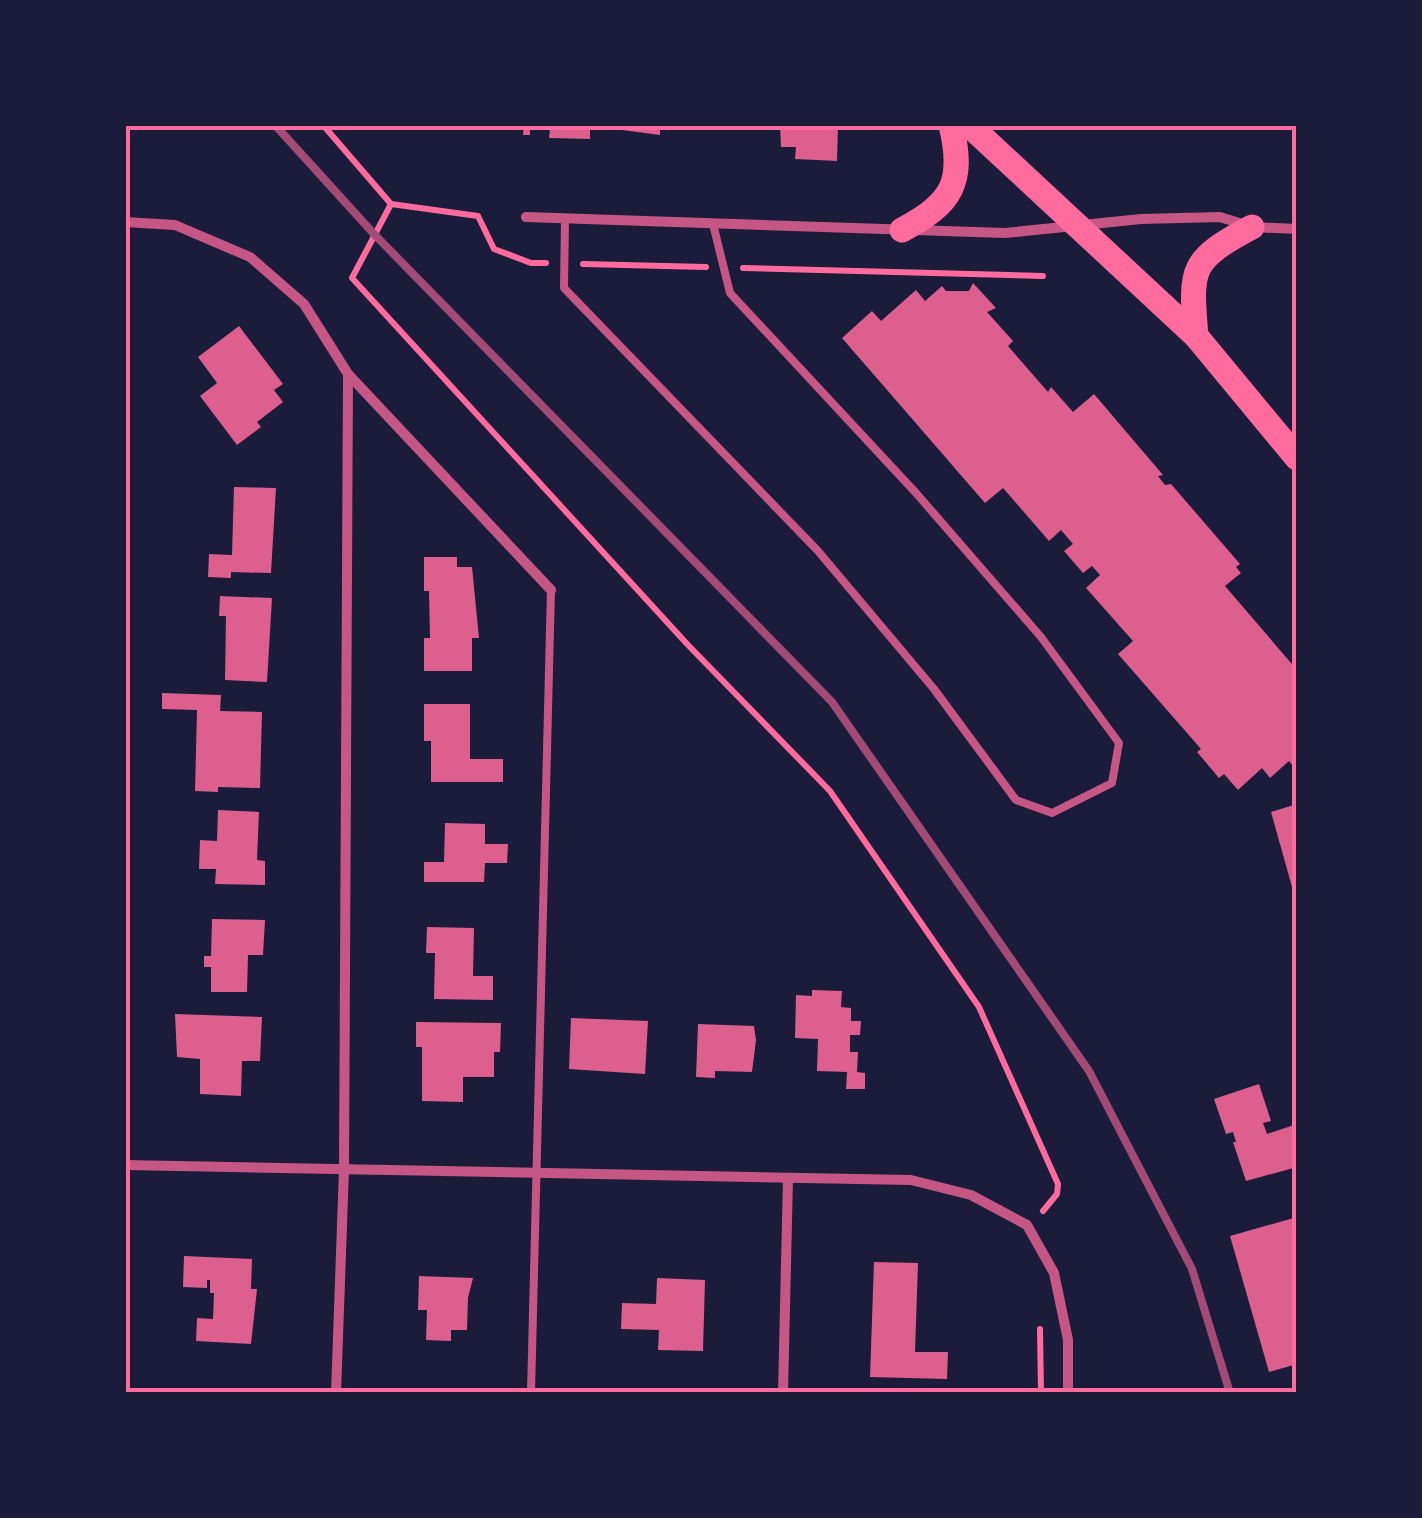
<svg xmlns="http://www.w3.org/2000/svg" width="1422" height="1518" font-family="'Fira Sans',sans-serif">
	<rect width="100%" height="100%" fill="#1b1b3a"/>
	<g fill="#dd5f8e">
		<polygon points="524,125 590,125 590,139 549,138 550,129 530,128 530,135 523,135"/>
		<polygon points="622,125 660,125 660,135 622,130"/>
		<polygon points="780,125 838,125 837,161 795,159 796,147 781,147"/>
		<polygon points="973,283 996,308 987,312 1013,341 1008,346 1048,392 1051,387 1073,412 1094,394 1163,475 1158,476 1165,485 1171,484 1240,564 1236,567 1241,573 1225,586 1297,670 1297,771 1289,761 1270,778 1262,768 1238,790 1224,774 1219,778 1197,752 1201,749 1118,654 1133,641 1086,588 1100,575 1092,566 1083,573 1064,551 1073,544 1061,530 1049,541 1003,488 985,503 842,338 872,311 881,321 916,290 925,301 942,286 946,291 969,291"/>
		<polygon points="239,326 283,384 274,390 283,402 257,422 261,427 237,445 200,396 217,383 198,357"/>
		<polygon points="234,487 276,488 271,573 231,572 231,578 208,577 209,554 232,555"/>
		<polygon points="424,557 457,557 457,567 472,567 479,638 472,638 472,671 424,671 424,638 430,638 429,591 424,591"/>
		<polygon points="220,596 272,598 267,682 225,680 226,616 219,616"/>
		<polygon points="162,693 221,695 220,711 262,712 260,788 218,787 218,792 195,791 197,710 162,709"/>
		<polygon points="424,704 470,704 470,759 503,759 503,782 431,782 431,741 424,741"/>
		<polygon points="1297,804 1297,886 1292,887 1271,812"/>
		<polygon points="218,810 259,812 257,860 265,861 265,885 215,884 216,869 199,869 200,840 217,841"/>
		<polygon points="445,823 485,824 485,844 508,844 507,863 485,863 484,882 424,882 424,862 444,862"/>
		<polygon points="212,919 265,920 263,955 248,955 247,992 211,992 211,967 204,967 204,956 211,956"/>
		<polygon points="427,927 474,928 473,976 493,976 493,1000 434,999 435,953 426,953"/>
		<polygon points="812,990 842,991 841,1007 851,1008 851,1021 861,1021 860,1035 850,1035 850,1052 858,1052 857,1072 865,1073 865,1089 846,1089 847,1072 817,1071 818,1039 795,1038 796,995 812,996"/>
		<polygon points="175,1014 262,1017 260,1061 242,1061 241,1096 200,1094 200,1059 177,1057"/>
		<polygon points="571,1018 648,1021 645,1074 569,1069"/>
		<polygon points="416,1022 501,1023 500,1052 494,1052 494,1077 463,1077 463,1102 422,1101 422,1047 416,1047"/>
		<polygon points="698,1024 754,1026 756,1040 752,1072 715,1071 715,1078 696,1077"/>
		<polygon points="1259,1084 1271,1121 1263,1123 1267,1134 1294,1125 1297,1167 1246,1181 1233,1142 1236,1142 1233,1132 1226,1134 1214,1099"/>
		<polygon points="1297,1217 1297,1364 1269,1372 1230,1236"/>
		<polygon points="184,1256 252,1259 251,1289 257,1289 251,1344 196,1341 197,1318 213,1319 214,1293 210,1293 210,1280 207,1280 207,1288 183,1287"/>
		<polygon points="874,1262 918,1263 915,1352 948,1352 947,1379 870,1377"/>
		<polygon points="419,1276 473,1278 468,1298 467,1330 451,1330 451,1341 426,1340 427,1310 418,1310"/>
		<polygon points="657,1278 705,1280 703,1351 658,1350 659,1330 621,1329 622,1303 656,1304"/>
	</g>
	<g fill="none" stroke-linecap="round" stroke-linejoin="round">
		<g stroke="#ff6b9d" stroke-width="6">
			<polyline points="323,125 391,204 352,278 688,645 830,791 979,1007 1058,1184 1057,1194 1043,1211"/>
			<polyline points="391,204 478,216 494,249 531,263 546,263"/>
			<polyline points="583,264 706,267"/>
			<polyline points="743,268 1043,276"/>
			<polyline points="1040,1329 1041,1393"/>
		</g>
		<g stroke="#c65784" stroke-width="8">
			<polyline points="565,218 564,288 818,551 934,689 1016,800 1052,813 1112,783 1119,743 1041,637 916,493 730,293 713,224"/>
			<polyline points="531,1393 551,590"/>
		</g>
		<g stroke="#c65784" stroke-width="10">
			<polyline points="526,217 1005,233 1141,219 1220,217 1252,227 1297,229"/>
			<polyline points="125,222 175,225 250,257 304,304 348,374 551,590"/>
			<polyline points="125,1165 911,1180 971,1195 1027,1225 1054,1273 1068,1340 1068,1393"/>
			<polyline points="336,1393 344,1169 348,374"/>
			<polyline points="783,1393 788,1178"/>
		</g>
		<g stroke="#ff6b9d" stroke-width="25">
			<polyline points="969,125 1196,336 1297,458"/>
			<path d="M902,230C952,203 965,183 951,125"/>
			<path d="M1196,336C1190,268 1190,260 1252,227"/>
		</g>
		<polyline stroke="#a44b75" stroke-width="8" points="275,125 374,234 832,702 1089,1071 1192,1269 1230,1393"/>
	</g>
	<rect width="1422" height="1518" fill="none" stroke="#1b1b3a" stroke-width="255"/>
	<rect x="128" y="128" width="1166" height="1262" fill="none" stroke="#ff6b9d" stroke-width="4"/>
</svg>
